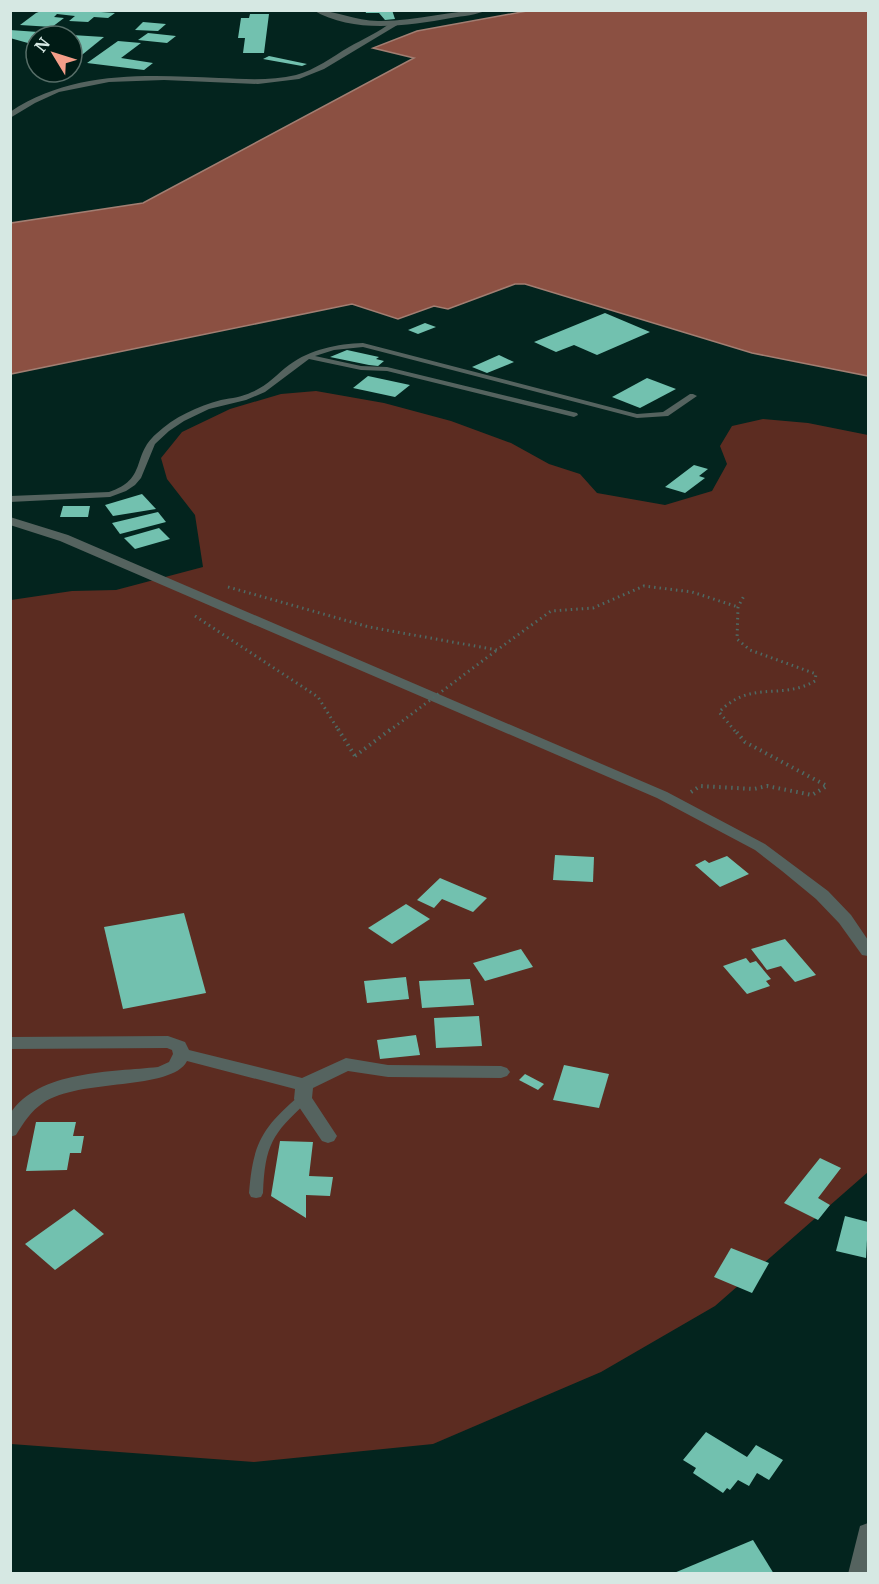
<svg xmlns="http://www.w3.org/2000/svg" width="879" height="1584" font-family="Merriweather,serif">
	<rect width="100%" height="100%" fill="#03241e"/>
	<polygon fill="#5c2c21" points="316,391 384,403 451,421 511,443 549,464 580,474 597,493 665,505 712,491 727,464 720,446 732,426 763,419 808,423 868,435 868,1172 715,1306 601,1372 433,1444 254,1462 11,1444 11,600 72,591 116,590 203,567 195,515 167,479 161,458 182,432 230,409 281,394"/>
	<polygon fill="#8b5042" stroke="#a27e72" stroke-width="1.5" points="527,11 868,11 868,376 752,353 525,284 515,284 448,309 434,306 398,319 352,304 11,374 11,223 143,203 414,58 373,48 417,31"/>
	<g fill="#72c1af">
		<polygon points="44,10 102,10 101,12 115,13 108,18 94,17 88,22 69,21 75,16 57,14 54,17 64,18 52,27 20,25 36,13"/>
		<polygon points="365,10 392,10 395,19 385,20 379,13 366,13"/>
		<polygon points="250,14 269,14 264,53 243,53 245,38 238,38 241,18 249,18"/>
		<polygon points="143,22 166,24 158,31 135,30"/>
		<polygon points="10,30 66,34 65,36 36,36 35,45 10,38"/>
		<polygon points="148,33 176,36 167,43 138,40"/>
		<polygon points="72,35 104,37 72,63"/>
		<polygon points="118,41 141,43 121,58 153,63 144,70 87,63"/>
		<polygon points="269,56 307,64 302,66 263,59"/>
		<polygon points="605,313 650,332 597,355 574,345 556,352 534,342"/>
		<polygon points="425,323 436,327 418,334 408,330"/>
		<polygon points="347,350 379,357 376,359 384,361 378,366 369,365 330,357"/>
		<polygon points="499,355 514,362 487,373 472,367"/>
		<polygon points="368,376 410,385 395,397 353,388"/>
		<polygon points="647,378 676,389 640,408 612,397"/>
		<polygon points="694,465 708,469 699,476 705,478 685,493 665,487"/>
		<polygon points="142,494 156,509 113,516 105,505"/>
		<polygon points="63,506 90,506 88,517 60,517"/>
		<polygon points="158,512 166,522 120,534 112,523"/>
		<polygon points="159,528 170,539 135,549 124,538"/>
		<polygon points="555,855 594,857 593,882 553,880"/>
		<polygon points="727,856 749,874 720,887 695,865 705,860 709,863"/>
		<polygon points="440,878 487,898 473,912 442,899 434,908 417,900"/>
		<polygon points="406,904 430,919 392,944 368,928"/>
		<polygon points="184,913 206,993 123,1009 104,927"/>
		<polygon points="785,939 816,975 795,982 781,966 767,970 751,949"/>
		<polygon points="521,949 533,967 485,981 473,963"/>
		<polygon points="746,958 750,963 756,961 771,979 766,981 770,986 747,994 723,966"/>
		<polygon points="406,977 409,999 367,1003 364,981"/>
		<polygon points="470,979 474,1005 422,1008 419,981"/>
		<polygon points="479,1016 482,1046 436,1048 434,1018"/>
		<polygon points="416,1035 420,1055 380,1059 377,1040"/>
		<polygon points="564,1065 609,1074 599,1108 553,1100"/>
		<polygon points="525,1074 544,1084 538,1090 519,1080"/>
		<polygon points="36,1122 76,1122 73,1136 84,1136 81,1153 70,1153 67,1170 26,1171"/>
		<polygon points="280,1141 313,1142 309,1176 333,1177 330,1196 306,1195 306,1218 271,1196"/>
		<polygon points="820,1158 841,1168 818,1198 830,1205 818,1220 784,1203"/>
		<polygon points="74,1209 104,1234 55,1270 25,1244"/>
		<polygon points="845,1216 868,1222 866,1258 836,1251"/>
		<polygon points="731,1248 769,1263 752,1293 714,1277"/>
		<polygon points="706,1432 747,1457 756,1445 783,1460 769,1480 757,1473 749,1486 738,1480 730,1490 727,1488 723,1493 693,1473 696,1468 683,1460"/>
		<polygon points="753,1540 774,1574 674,1574 674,1573"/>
	</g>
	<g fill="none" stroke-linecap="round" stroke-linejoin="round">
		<g stroke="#4e6a64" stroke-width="3" stroke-dasharray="1.5 4" stroke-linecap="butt">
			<polyline points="228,587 369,627 497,650 551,611 593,608 644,586 692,592 738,607"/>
			<polyline points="195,616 318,697 339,731"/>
			<path d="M735,731L719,712C752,679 780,701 815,681L816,674L750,650L737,639L738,607L745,594"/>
		</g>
		<g stroke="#4e6a64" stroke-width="4" stroke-dasharray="1.5 4.5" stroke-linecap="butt">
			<polyline points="338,729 355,756"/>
			<polyline points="691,792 700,786 754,789 767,786 812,795 827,786 745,742 734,729"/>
		</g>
		<g fill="#55635f" fill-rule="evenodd">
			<path d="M363,343L637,414L663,412L690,394H693L697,396L668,416L637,418L363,347L334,350L315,356L361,366L387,367L577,413L578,415L574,417L387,371L361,370L309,359L265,392L246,400L209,409L184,421L169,431L155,444L141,478L135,485L126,491L110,497L10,502V496L109,492C148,479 131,456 156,434C174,417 198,406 221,400C232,398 242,397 252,392C267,386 277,374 289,365C311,349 337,344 363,343Z"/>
			<path d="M303,1094L307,1096L309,1099L307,1102C272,1134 265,1145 263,1193L261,1197L256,1198L251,1197L249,1193C253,1143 262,1128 299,1096Z"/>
		</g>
		<g fill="#55635f" fill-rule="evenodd">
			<path d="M392,22L399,24L324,69L299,79L258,84L164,80L109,82L59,92L35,103L10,118V112C73,70 146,75 219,78C244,79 271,81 296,75C315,70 332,57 349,47C363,39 379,32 392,22Z"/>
			<path d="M168,1036L185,1042L189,1050L302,1078L346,1058L388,1065L501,1066L507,1068L510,1072L507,1076L501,1078L388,1077L348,1071L313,1088L312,1098L337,1136L334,1141L328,1143L322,1141L297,1104L294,1099L295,1089L187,1061C172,1091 79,1078 43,1103C31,1111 24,1122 16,1135L10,1137V1114C38,1070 113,1072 158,1067L169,1062L173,1054L172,1050L167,1048L10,1049V1037Z"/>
		</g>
		<g fill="#55635f" fill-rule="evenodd">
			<path d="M313,10C336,10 357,22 381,21C417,21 452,10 487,10C477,15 463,16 451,18C407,26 353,34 313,10Z"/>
			<polygon points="10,517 68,535 667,792 765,844 828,891 851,915 868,940 868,956 862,955 839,923 816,899 782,871 755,850 657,798 60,541 10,525"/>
			<polygon points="868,1523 868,1574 848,1574 860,1526"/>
		</g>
		<polyline stroke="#4e6a64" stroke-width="3" stroke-dasharray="1.5 4" stroke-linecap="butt" points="389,731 497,650"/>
		<polyline stroke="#4e6a64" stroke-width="4" stroke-dasharray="1.5 4.5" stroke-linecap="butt" points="355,756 391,729"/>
	</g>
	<rect width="879" height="1584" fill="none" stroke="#d6e8e3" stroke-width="24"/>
	<g transform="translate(54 54) rotate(308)"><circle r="28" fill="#001b15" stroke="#566d67" stroke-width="1.5"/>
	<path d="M0-4.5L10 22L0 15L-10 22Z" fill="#f49e89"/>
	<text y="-9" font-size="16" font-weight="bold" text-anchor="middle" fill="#d6e8e3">N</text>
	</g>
</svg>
